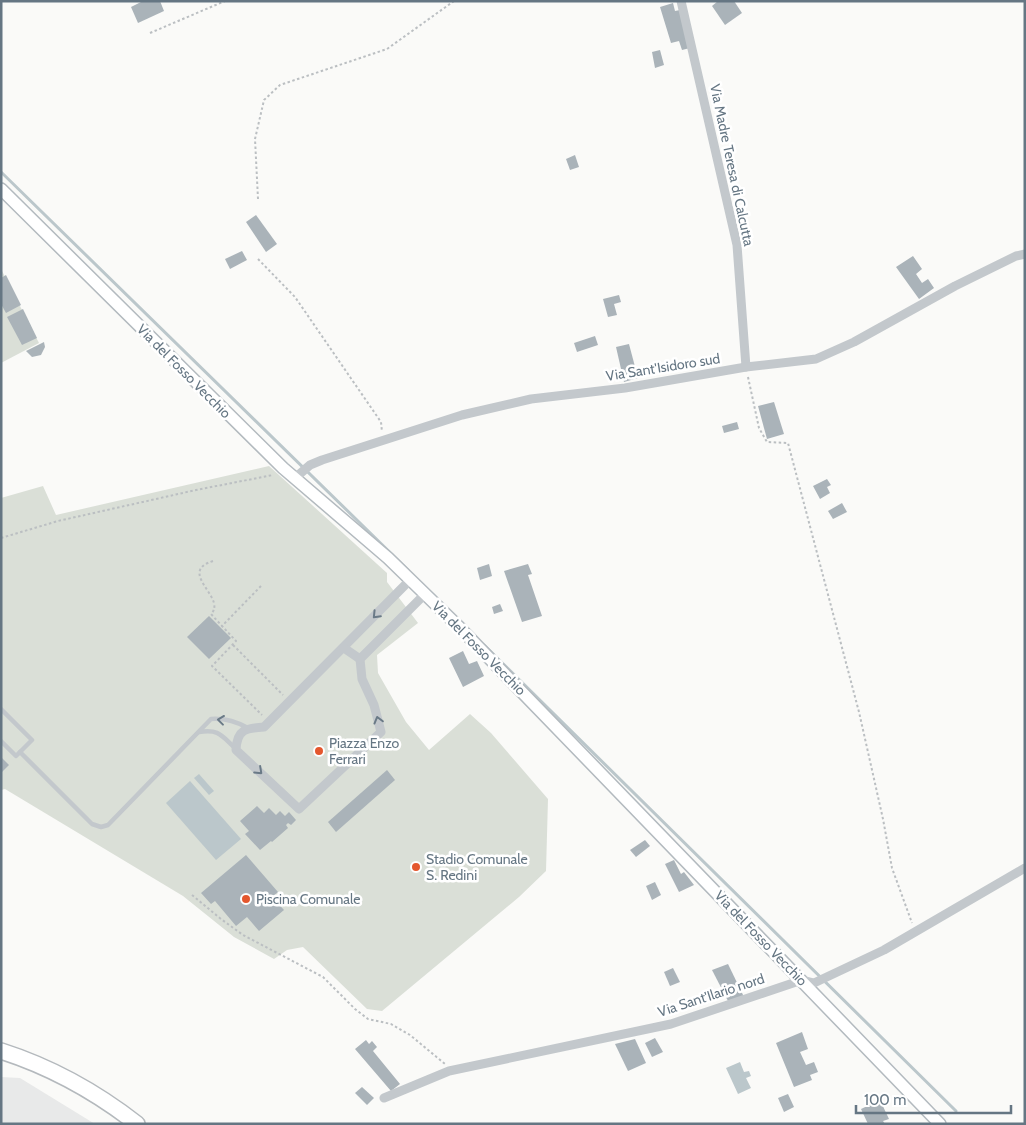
<svg xmlns="http://www.w3.org/2000/svg" width="1026" height="1125" font-family="Cabin,sans-serif">
	<rect width="100%" height="100%" fill="#fafaf8"/>
	<polygon fill="#e8e9e9" points="1,1077 20,1078 95,1124 1,1124"/>
	<g fill="#dadfd7">
		<polygon points="1,269 39,343 1,363"/>
		<polygon points="269,466 387,573 387,582 418,623 377,655 378,673 406,722 429,750 470,714 491,733 548,799 546,871 519,897 382,1011 367,1009 303,947 287,950 274,959 234,937 183,896 5,789 1,790 1,498 43,486 56,515"/>
	</g>
	<g fill="#bbc7cb">
		<polygon points="199,774 214,791 209,795 194,778"/>
		<polygon points="190,781 241,839 216,860 166,803"/>
		<polygon points="740,1062 744,1072 749,1071 751,1076 746,1078 751,1088 738,1094 726,1068"/>
	</g>
	<g fill="none" stroke-linecap="round" stroke-linejoin="round">
		<g stroke="#bbc7cb" stroke-width="3">
			<polyline points="1,172 408,570"/>
			<polyline points="484,645 956,1111"/>
		</g>
	</g>
	<g fill="#aab3b9">
		<polygon points="143,1 160,1 164,11 138,23 131,7"/>
		<polygon points="718,1 734,1 742,13 725,25 712,6"/>
		<polygon points="673,3 675,11 680,10 690,48 682,50 679,41 671,43 660,7"/>
		<polygon points="660,50 664,65 655,68 652,52"/>
		<polygon points="575,155 579,167 570,170 566,159"/>
		<polygon points="256,215 277,244 266,252 246,222"/>
		<polygon points="242,251 247,260 230,269 225,259"/>
		<polygon points="913,256 922,269 916,274 922,283 928,279 934,288 919,299 896,267"/>
		<polygon points="6,275 21,305 6,313 1,304 1,278"/>
		<polygon points="619,295 621,302 614,304 617,315 608,317 603,299"/>
		<polygon points="23,309 37,338 22,345 7,317"/>
		<polygon points="595,336 598,345 577,352 574,343"/>
		<polygon points="44,342 45,347 41,355 32,357 26,351"/>
		<polygon points="629,344 638,378 624,382 616,347"/>
		<polygon points="774,402 784,434 767,439 758,406"/>
		<polygon points="737,422 739,429 724,433 722,426"/>
		<polygon points="827,479 831,485 827,487 830,493 820,499 813,486"/>
		<polygon points="842,503 847,512 833,519 828,511"/>
		<polygon points="489,564 492,576 480,580 477,568"/>
		<polygon points="528,564 532,574 528,575 542,616 522,622 504,571"/>
		<polygon points="500,604 503,611 494,614 492,607"/>
		<polygon points="209,616 231,638 209,659 187,637"/>
		<polygon points="463,651 469,664 477,661 484,676 463,687 449,658"/>
		<polygon points="1,757 9,765 1,773"/>
		<polygon points="387,770 395,780 336,832 328,822"/>
		<polygon points="257,806 264,813 269,808 276,815 280,811 285,816 289,812 296,820 291,825 288,823 286,825 288,828 272,842 271,841 260,850 245,834 249,831 240,821"/>
		<polygon points="645,840 650,846 636,857 630,850"/>
		<polygon points="246,855 278,892 272,897 284,910 259,931 247,917 236,926 215,901 211,904 201,893"/>
		<polygon points="674,860 681,874 684,872 694,885 679,892 665,864"/>
		<polygon points="655,882 661,895 652,900 646,886"/>
		<polygon points="728,964 744,997 728,1001 712,970"/>
		<polygon points="673,968 680,982 670,986 664,972"/>
		<polygon points="802,1032 808,1049 800,1052 806,1065 814,1062 818,1072 810,1075 812,1080 794,1087 776,1043"/>
		<polygon points="655,1038 663,1052 652,1057 645,1043"/>
		<polygon points="635,1039 646,1063 628,1071 615,1044"/>
		<polygon points="366,1040 369,1044 372,1041 377,1047 373,1051 400,1084 391,1091 355,1049"/>
		<polygon points="362,1087 374,1098 367,1105 355,1093"/>
		<polygon points="788,1094 794,1107 784,1112 778,1098"/>
		<polygon points="880,1100 889,1119 883,1121 885,1124 868,1124 861,1109"/>
	</g>
	<g fill="none" stroke-linecap="round" stroke-linejoin="round">
		<defs>
			<polyline id="secondary" points="1,189 283,468 388,558 461,629 940,1124"/>
			<path id="highway" d="M1,1051C51,1067 96,1092 137,1124"/>
		</defs>
		<use href="#secondary" stroke="#b3babf" stroke-width="14"/>
		<use href="#highway" stroke="#b4b9bd" stroke-width="18"/>
		<g stroke="#bbbfc2" stroke-width="2" stroke-dasharray="2.5 2.5" stroke-linecap="butt">
			<polyline points="150,33 225,1"/>
			<polyline points="258,199 255,139 264,100 280,85 387,49 454,1"/>
			<polyline points="258,259 295,297 381,422 382,432"/>
			<polyline points="748,377 759,428 767,442 788,443 859,712 883,819 892,868 912,923"/>
			<polyline points="1,538 58,521 196,490 273,475"/>
			<path d="M213,561C184,570 210,588 214,603C215,608 214,611 211,614L222,626"/>
			<polyline points="261,586 222,626 236,641 212,666 262,715"/>
			<polyline points="233,645 283,695"/>
			<polyline points="192,895 221,919 243,935 323,977 355,1009 368,1019 391,1024 410,1035 445,1064"/>
		</g>
		<g stroke="#c3c8cc" stroke-width="4.5">
			<polyline points="1,709 32,740 16,756 1,741"/>
			<path d="M199,732C219,729 221,735 235,748"/>
			<path d="M20,752L92,824L101,827L108,825L211,719C224,718 237,722 248,728"/>
		</g>
		<g stroke="#c3c8cc" stroke-width="9">
			<polyline points="681,1 737,245 746,367"/>
			<polyline points="295,478 310,465 322,460 462,415 531,399 625,388 746,367 816,359 854,342 955,286 1016,256 1025,254"/>
			<path d="M410,580L264,727C246,728 237,729 236,750L299,809L381,732L374,705L362,679L360,659L425,594"/>
			<polyline points="344,648 360,659"/>
			<polyline points="384,1098 449,1071 671,1024 802,980 814,983 884,950 1025,868"/>
		</g>
		<use href="#secondary" stroke="#fff" stroke-width="11"/>
		<use href="#highway" stroke="#fff" stroke-width="15"/>
	</g>
	<defs><path id="oneway-chevron" d="M-2-3.5L2.5 0L-2 3.5" fill="none" stroke-width="1.6" stroke-linecap="round" stroke-linejoin="round" transform="scale(1.25)"/></defs>
	<g stroke="#6a7a87">
		<use href="#oneway-chevron" transform="translate(376 615) rotate(134)"/>
		<use href="#oneway-chevron" transform="translate(221 720) rotate(-173)"/>
		<use href="#oneway-chevron" transform="translate(378 720) rotate(-105)"/>
		<use href="#oneway-chevron" transform="translate(259 771) rotate(43)"/>
	</g>
	<g fill="#e4572e" stroke="#fff" stroke-width="2">
		<circle cx="319" cy="751" r="5"/>
		<circle cx="416" cy="867" r="5"/>
		<circle cx="246" cy="899" r="5"/>
	</g>
	<g text-anchor="middle" dominant-baseline="central" stroke-width="5" stroke-linejoin="round" paint-order="stroke">
		<g font-size="14" fill="#657683" stroke="#fff">
			<text transform="translate(732 165) rotate(78)">Via Madre Teresa di Calcutta</text>
			<text transform="translate(663 367) rotate(-9)">Via Sant'Isidoro sud</text>
			<text transform="translate(184 371) rotate(45)">Via del Fosso Vecchio</text>
			<text transform="translate(479 648) rotate(45)">Via del Fosso Vecchio</text>
			<text transform="translate(761 938) rotate(46)">Via del Fosso Vecchio</text>
			<text transform="translate(711 995) rotate(-18)">Via Sant'Ilario nord</text>
		</g>
		<g font-size="14" fill="#657683" stroke="#fff" text-anchor="start">
			<text x="329" y="743">Piazza Enzo<tspan x="329" dy="16">Ferrari</tspan></text>
			<text x="426" y="859">Stadio Comunale<tspan x="426" dy="16">S. Redini</tspan></text>
			<text x="256" y="899">Piscina Comunale</text>
		</g>
	</g>
	<rect width="1026" height="1125" fill="none" stroke="#657683" stroke-width="5"/>
	<path d="M856 1105v8h155v-8" fill="none" stroke="#657683" stroke-width="2.5"/>
	<text x="864" y="1105" font-size="15" fill="#657683" stroke="#ffffff" stroke-width="4" paint-order="stroke">100 m</text>
</svg>
